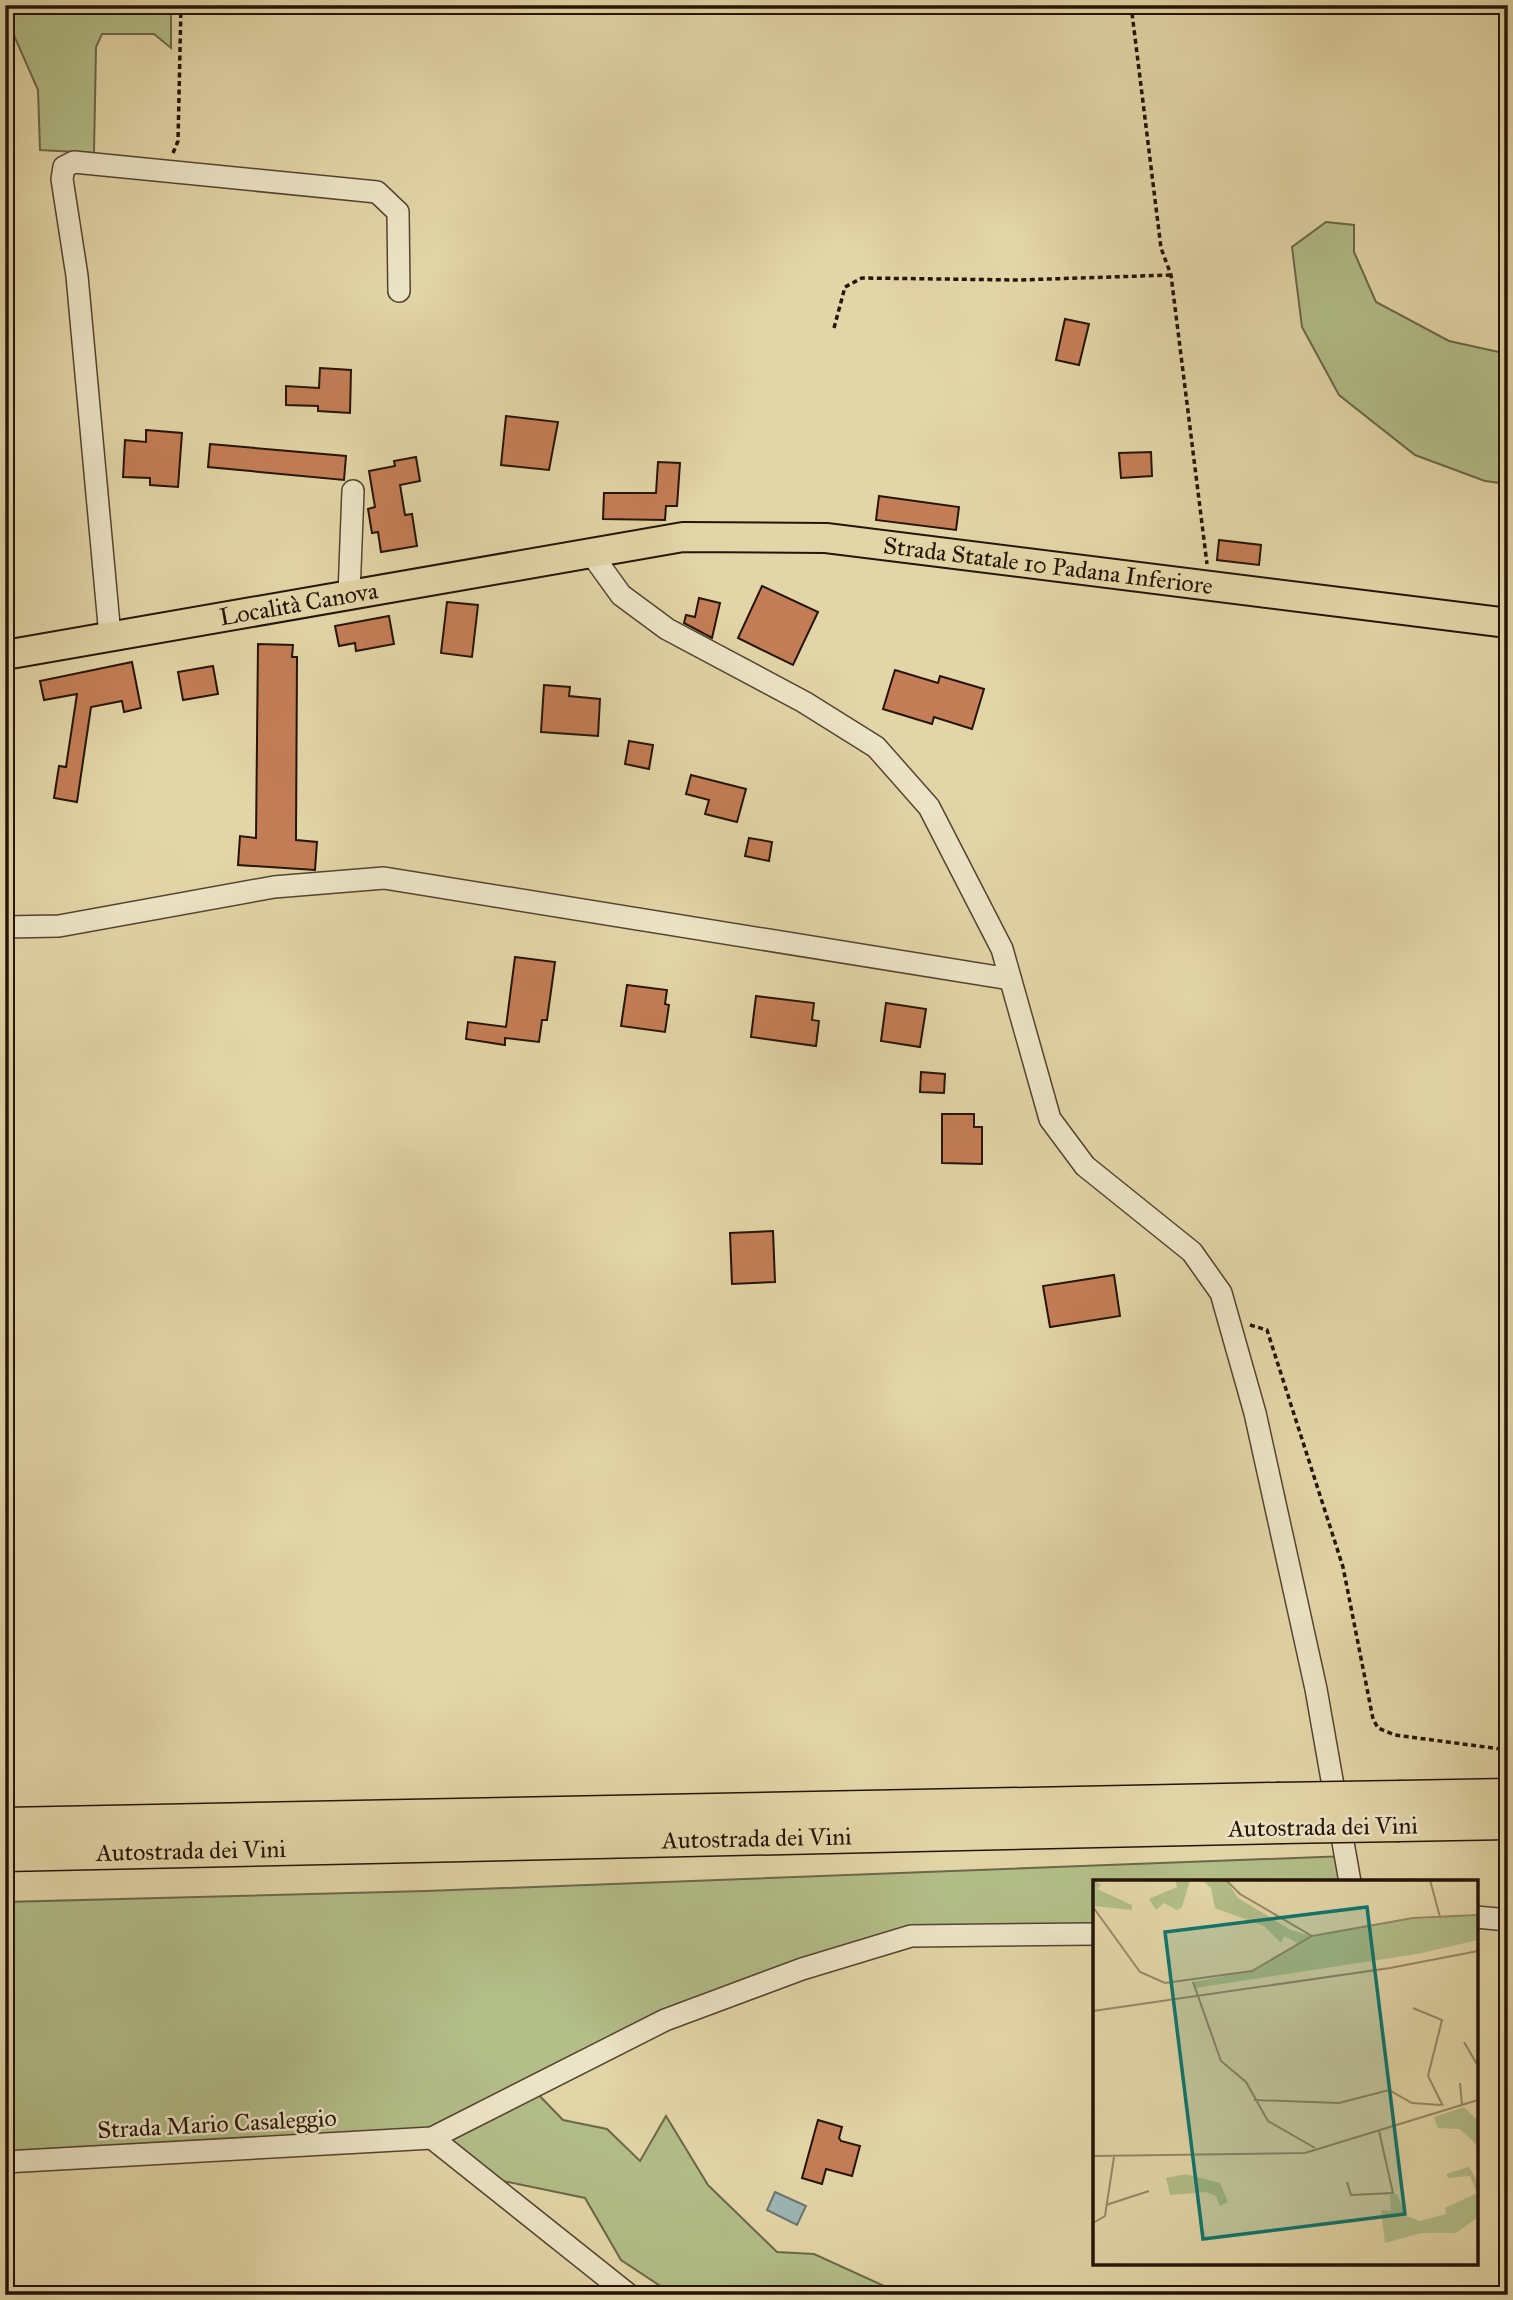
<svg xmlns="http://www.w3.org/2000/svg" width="1513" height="2300" font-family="'IM FELL Great Primer',serif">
	<rect width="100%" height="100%" fill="#e2d5a7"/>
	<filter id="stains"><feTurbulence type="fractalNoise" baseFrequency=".00286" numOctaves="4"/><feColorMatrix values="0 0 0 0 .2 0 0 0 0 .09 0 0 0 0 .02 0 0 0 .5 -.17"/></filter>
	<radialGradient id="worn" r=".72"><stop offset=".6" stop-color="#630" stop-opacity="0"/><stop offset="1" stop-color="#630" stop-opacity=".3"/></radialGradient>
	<g fill="#b2bd88" stroke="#6c6848" stroke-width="2">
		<polygon points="5,5 171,5 171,48 154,34 102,34 96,47 94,153 40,150 38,90 5,15"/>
		<polygon points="1326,222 1354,225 1354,252 1376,302 1449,341 1508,354 1508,484 1485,481 1415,455 1339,395 1302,327 1292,247"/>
		<polygon points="1346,1856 1350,1882 1095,1882 1095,1934 911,1936 665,2020 532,2088 563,2120 607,2129 640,2161 666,2116 708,2185 777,2252 814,2254 904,2295 674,2295 621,2260 585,2198 484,2177 432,2138 5,2162 5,1902 426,1891"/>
	</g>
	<polygon fill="#9bb5b4" stroke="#6c756f" stroke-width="2" points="775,2192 806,2206 797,2225 767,2210"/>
	<g fill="#c47e57" stroke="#261407" stroke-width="2">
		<polygon points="1065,319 1089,324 1079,365 1056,360"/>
		<polygon points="320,368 351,370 350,413 318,411 318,406 286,405 286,386 319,388"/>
		<polygon points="506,416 558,422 549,470 501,465"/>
		<polygon points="146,430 182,433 178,487 150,485 150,478 123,477 125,440 146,442"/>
		<polygon points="210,444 346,456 344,480 208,467"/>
		<polygon points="1151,452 1152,476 1121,478 1119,453"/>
		<polygon points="416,457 420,481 400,485 405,515 412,514 417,546 381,552 378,532 372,533 368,509 375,507 369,471 395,466 394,461"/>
		<polygon points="658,462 680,463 677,506 666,506 665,520 603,519 604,493 656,493"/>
		<polygon points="879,496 959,507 956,530 876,520"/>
		<polygon points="1219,540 1261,545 1259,565 1217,560"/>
		<polygon points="762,586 818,612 793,665 738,638"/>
		<polygon points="699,598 720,603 712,638 684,623 686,615 695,617"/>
		<polygon points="447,602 478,605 472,657 441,653"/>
		<polygon points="389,616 394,644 356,651 355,643 339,646 335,626"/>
		<polygon points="258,644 293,645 292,657 297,657 296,840 317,842 315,870 238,865 240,836 256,838"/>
		<polygon points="132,662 141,708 124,712 122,701 91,707 77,802 54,798 59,766 66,767 77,694 44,700 40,681"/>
		<polygon points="213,666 218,694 183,700 178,672"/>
		<polygon points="895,670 938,683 940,676 984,689 972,729 934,717 932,724 883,709"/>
		<polygon points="544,685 570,687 569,696 600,699 598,736 541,732"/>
		<polygon points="629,741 653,745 649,769 625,764"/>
		<polygon points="691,775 746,789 737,822 705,814 709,800 686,794"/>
		<polygon points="749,838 772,842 769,861 745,856"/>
		<polygon points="515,957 555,962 547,1020 542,1020 539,1042 505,1038 505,1045 466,1039 468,1022 506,1027"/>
		<polygon points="627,985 667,990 665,1004 669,1005 665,1032 621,1026"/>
		<polygon points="756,996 814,1003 812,1020 819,1021 816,1046 751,1037"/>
		<polygon points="886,1003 926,1009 920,1047 881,1041"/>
		<polygon points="921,1072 945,1074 944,1093 920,1092"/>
		<polygon points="942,1114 974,1114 974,1127 982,1127 982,1164 942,1163"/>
		<polygon points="773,1231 775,1282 732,1284 730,1233"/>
		<polygon points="1114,1275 1120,1316 1050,1327 1043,1286"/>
		<polygon points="818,2120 842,2127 839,2138 841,2141 860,2146 852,2176 826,2169 822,2184 802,2178"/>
	</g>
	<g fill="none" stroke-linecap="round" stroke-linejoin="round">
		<defs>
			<g id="minor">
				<polyline points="590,552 621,595 667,629 804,702 876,747 929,807 1002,949 1050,1119 1085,1166 1192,1252 1221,1293 1255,1413 1316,1689 1350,1882"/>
				<polyline points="349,594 353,491"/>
				<polyline points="115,637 109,625 77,276 62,179 64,167 74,162 377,192 398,212 399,291"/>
				<polyline points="5,927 59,926 274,887 384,878 1010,979"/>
				<polyline points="1476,1917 1508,1920"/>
				<polyline points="432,2138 629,2295"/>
				<polyline points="5,2162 432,2138 665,2020 802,1969 911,1936 1095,1934"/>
			</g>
			<g id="major">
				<path id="s1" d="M5,655L683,537L826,538L1508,623"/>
			</g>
			<g id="highway">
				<polyline points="1401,1797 1508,1795"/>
				<polyline points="5,1824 1277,1799"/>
				<polyline points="1399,1825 1508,1823"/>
				<path id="s2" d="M5,1855L1281,1827"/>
			</g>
		</defs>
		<use href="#minor" stroke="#55442f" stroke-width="24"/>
		<use href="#major" stroke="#261407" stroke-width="32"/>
		<use href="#highway" stroke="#261407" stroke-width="35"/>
		<g stroke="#261407" stroke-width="3.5" stroke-dasharray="5 3.5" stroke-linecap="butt">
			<polyline points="1131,5 1161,248 1171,275 1207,564"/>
			<polyline points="173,153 178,141 181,5"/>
			<polyline points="834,328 845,287 862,278 1019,280 1171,275"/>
			<polyline points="1250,1325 1267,1330 1343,1567 1373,1719 1378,1728 1395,1735 1508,1750"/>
		</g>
		<use href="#minor" stroke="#ece4c6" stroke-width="21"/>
		<use href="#major" stroke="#e2d5a7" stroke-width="28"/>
		<use href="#highway" stroke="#e2d5a7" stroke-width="32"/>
		<defs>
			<g id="highway-bridge">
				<polyline points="1277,1799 1401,1797"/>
				<polyline points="1281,1827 1399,1825"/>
			</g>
		</defs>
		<use href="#highway-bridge" stroke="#261407" stroke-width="35" stroke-linecap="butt"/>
		<use href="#highway-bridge" stroke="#e2d5a7" stroke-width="32"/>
	</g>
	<g text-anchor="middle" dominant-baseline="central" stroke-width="5" stroke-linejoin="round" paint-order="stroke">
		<g font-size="24" fill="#261407" stroke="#ece4c6">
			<text stroke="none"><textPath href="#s1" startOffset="1055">Strada Statale 10 Padana Inferiore</textPath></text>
			<text stroke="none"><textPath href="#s1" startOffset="298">Località Canova</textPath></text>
			<text transform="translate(1323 1827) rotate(-1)">Autostrada dei Vini</text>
			<text stroke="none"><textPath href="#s2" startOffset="752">Autostrada dei Vini</textPath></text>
			<text stroke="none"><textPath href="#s2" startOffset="186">Autostrada dei Vini</textPath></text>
			<text transform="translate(217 2124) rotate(-3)">Strada Mario Casaleggio</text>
		</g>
	</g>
	<g transform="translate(1093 1880)">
		<rect width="385" height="385" fill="#e2d5a7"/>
		<path d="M0,0L8,5L4,9L39,25V30L0,26ZM82,0H97L89,27L84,30L71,23L63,30L56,19L84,7ZM109,0H133L145,18L198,50L219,56L307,40L385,35V60L324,74L102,108L100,102L159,91L206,64L191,56L188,63L171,46L122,28L118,8ZM371,227L385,241V266L367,249L345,248L341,237ZM376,287L385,302V337L363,353H328L292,363L288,330L298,331L297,315L304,314L313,336L327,341L353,334L352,328L384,313L377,296L355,298L353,294ZM93,294L127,303L135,322L127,326L123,316L113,312L77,315L73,298Z" fill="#b2bd88"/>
		<path fill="none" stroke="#978867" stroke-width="2" d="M133,0L147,14L219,56M337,0L347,37M0,27L47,92L72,103L159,91L219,56L320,38L385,35M100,102L128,181L153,202L175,241L222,268M320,128L349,140L335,196L350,226M0,131L297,88L385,71M371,162L385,186M367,203L369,225M161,220L246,223L296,210L319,223L348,225M0,276L212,273L385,220M254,302L258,315L300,313L286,251M13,325L56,311M0,343L12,336L21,277"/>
		<path fill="#0f766e" fill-opacity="0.15" stroke="#0f766e" stroke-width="3.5" d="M274,27L312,334L110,359L72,52Z"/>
		<rect width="385" height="385" fill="none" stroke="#261407" stroke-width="3.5"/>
	</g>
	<rect width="1513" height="2300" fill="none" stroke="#e2d5a7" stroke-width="28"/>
	<rect x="7" y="7" width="1499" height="2286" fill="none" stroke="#261407" stroke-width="3.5"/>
	<rect x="14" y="14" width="1485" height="2272" fill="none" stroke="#261407" stroke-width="2"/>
	<rect width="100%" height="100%" filter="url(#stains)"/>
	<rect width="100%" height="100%" fill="url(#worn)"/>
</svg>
